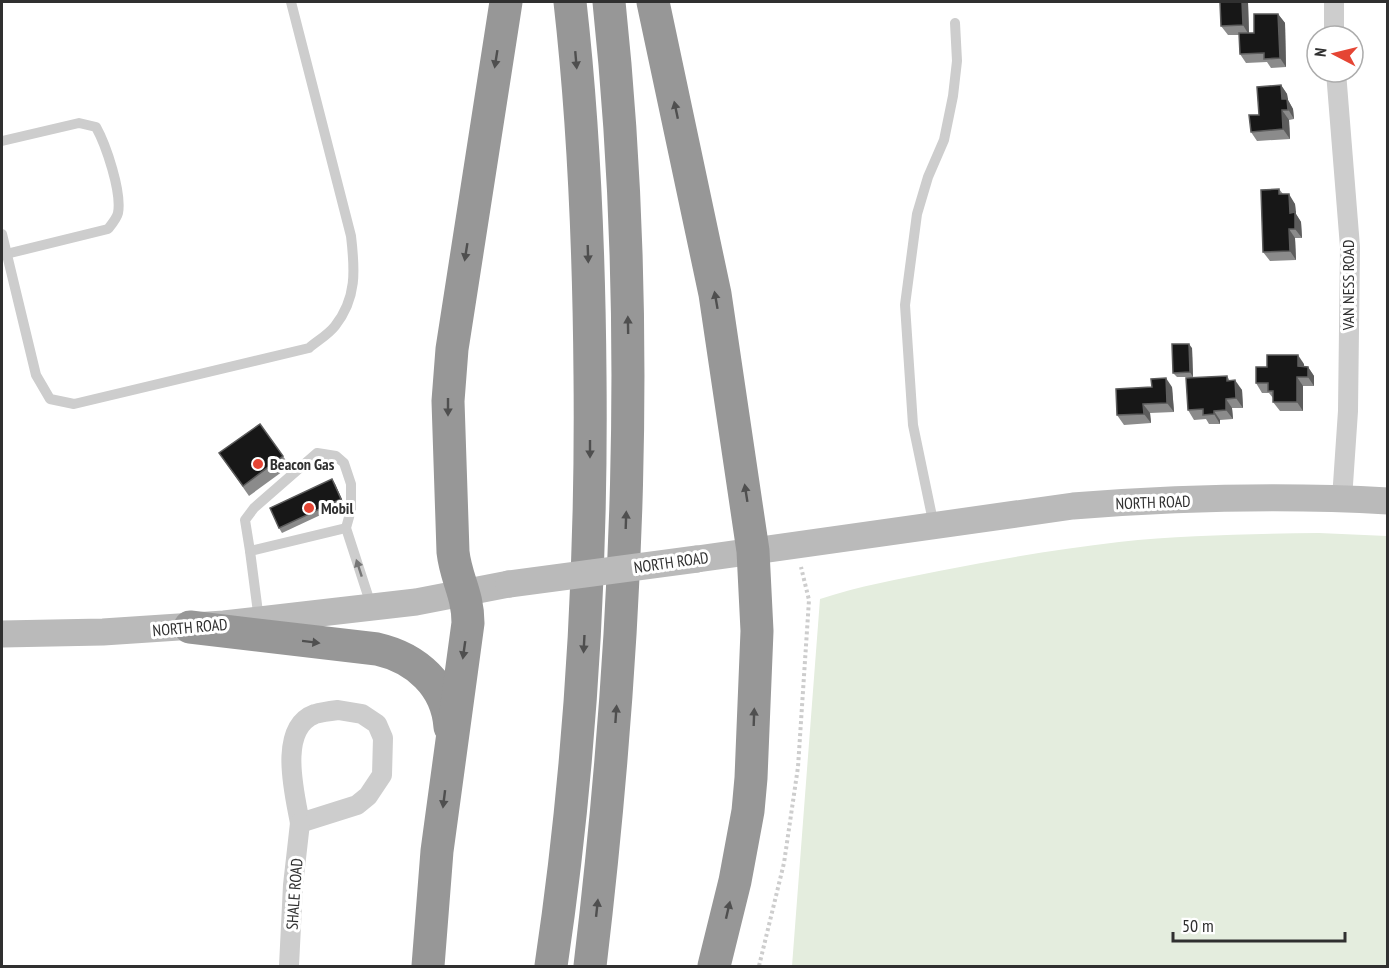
<svg xmlns="http://www.w3.org/2000/svg" width="1389" height="968" font-family="'PT Sans Narrow',sans-serif">
	<rect width="100%" height="100%" fill="#fff"/>
	<path fill="#e4edde" d="M1319,533L1387,536V966H792L820,599C859,586 899,579 939,571C999,559 1059,549 1119,542C1185,535 1252,534 1319,533Z"/>
	<g fill="none" stroke-linecap="round" stroke-linejoin="round">
		<polyline stroke="#cdcdcd" stroke-width="4" stroke-dasharray="3 3" stroke-linecap="butt" points="759,966 784,863 798,767 809,600 801,567"/>
		<g stroke="#cdcdcd" stroke-width="10">
			<path d="M2,141L79,123L96,127C106,145 122,192 118,213C117,218 112,224 108,229L2,255"/>
			<path d="M2,234L36,375L50,399L74,404L309,348C317,341 328,335 335,326C357,298 355,270 351,236L291,2"/>
			<polyline points="934,526 913,425 905,305 917,214 928,177 944,140 953,96 957,61 955,23"/>
			<polyline points="250,551 245,520 254,508 317,453 336,456 344,463 351,484 351,510 346,528 371,605"/>
			<polyline points="259,620 250,551 346,528"/>
		</g>
		<g stroke="#cdcdcd" stroke-width="20">
			<polyline points="1334,2 1334,36"/>
			<polyline points="1336,72 1350,247 1348,411 1342,499"/>
			<path d="M338,710L362,714L377,724L383,738L382,775L368,796L357,805L300,823C295,795 277,728 315,714C322,712 330,711 338,710Z"/>
			<polyline points="289,966 293,885 300,823"/>
		</g>
		<g stroke="#bababa" stroke-width="27">
			<path d="M697,559L1073,506C1177,498 1283,495 1388,501"/>
			<polyline points="2,634 103,632 224,624 416,602 509,584"/>
		</g>
		<g stroke="#979797" stroke-width="33">
			<polyline points="653,2 715,294 753,551 757,631 751,778 748,811 735,881 714,966"/>
			<path d="M190,627L377,649C416,658 447,685 450,727"/>
			<path d="M428,966L437,851L468,623C468,594 456,579 453,552L448,401L452,349L506,2"/>
			<path d="M551,966C580,771 592,573 590,375C589,251 584,125 570,2"/>
			<path d="M590,966C628,646 643,323 609,2"/>
		</g>
		<polyline stroke="#bababa" stroke-width="27" points="509,584 697,559"/>
	</g>
	<g fill="#8b8b8b">
		<polygon points="1248,2 1249,33 1254,33 1278,14 1285,23 1286,67 1271,68 1267,62 1246,63 1240,54 1239,35 1228,35 1221,26"/>
		<polygon points="1281,85 1287,94 1288,100 1293,109 1294,119 1289,120 1290,139 1257,141 1251,132 1259,115"/>
		<polygon points="1279,189 1283,194 1295,204 1296,214 1301,222 1302,238 1295,238 1296,260 1270,261 1263,252"/>
		<polygon points="1192,348 1193,377 1177,377 1173,373"/>
		<polygon points="1304,364 1304,367 1308,367 1314,376 1314,386 1303,386 1303,411 1280,411 1273,402 1273,398 1269,393 1262,393 1256,383"/>
		<polygon points="1227,376 1230,381 1242,390 1243,408 1232,408 1233,419 1220,420 1220,424 1209,424 1206,419 1194,420 1188,410"/>
		<polygon points="1172,387 1174,412 1150,413 1151,423 1124,425 1117,415"/>
		<polygon points="260,424 290,466 249,496 219,453"/>
		<polygon points="332,479 335,484 344,504 282,533 279,528"/>
	</g>
	<g fill="#5d5d5d">
		<polygon points="1242,2 1248,2 1249,35 1243,25"/>
		<polygon points="1278,14 1285,23 1286,67 1280,58"/>
		<polygon points="1281,85 1287,94 1288,100 1293,109 1294,119 1282,99"/>
		<polygon points="1282,110 1289,120 1290,139 1283,129"/>
		<polygon points="1289,194 1295,204 1296,214 1301,222 1302,238 1295,229 1290,213"/>
		<polygon points="1289,229 1295,238 1296,260 1290,251"/>
		<polygon points="1189,344 1192,348 1193,377 1190,372"/>
		<polygon points="1298,355 1304,364 1304,376 1298,366"/>
		<polygon points="1308,367 1314,376 1314,386 1308,377"/>
		<polygon points="1297,377 1303,386 1303,411 1297,402"/>
		<polygon points="1166,378 1172,387 1174,412 1167,403"/>
		<polygon points="1235,380 1242,390 1243,408 1236,398"/>
		<polygon points="1226,399 1232,408 1233,419 1226,410"/>
		<polygon points="1143,404 1150,413 1151,423 1144,414"/>
		<polygon points="1214,411 1220,420 1220,424 1214,414"/>
		<polygon points="332,479 335,484 344,504 341,499"/>
	</g>
	<g fill="#171717" stroke="#5d5d5d" stroke-width="1.5">
		<polygon points="1220,2 1242,2 1243,25 1221,26"/>
		<polygon points="1254,14 1278,14 1280,58 1264,59 1264,53 1240,54 1239,33 1254,33"/>
		<polygon points="1281,85 1282,99 1287,99 1288,110 1282,110 1283,129 1251,132 1249,115 1259,115 1257,87"/>
		<polygon points="1279,189 1279,194 1289,194 1290,213 1295,212 1295,229 1289,229 1290,251 1263,252 1261,190"/>
		<polygon points="1172,344 1189,344 1190,372 1173,373"/>
		<polygon points="1267,355 1298,355 1298,366 1308,367 1308,377 1297,377 1297,402 1273,402 1273,391 1268,391 1268,383 1256,383 1256,367 1267,367"/>
		<polygon points="1227,376 1227,381 1235,380 1236,398 1226,399 1226,410 1214,411 1214,414 1203,415 1203,409 1188,410 1186,378"/>
		<polygon points="1166,378 1167,403 1143,404 1144,414 1117,415 1116,389 1152,387 1151,379"/>
		<polygon points="260,424 283,456 243,486 219,453"/>
		<polygon points="332,479 341,499 279,528 270,508"/>
	</g>
	<defs><path id="oneway-solid" d="M-6-.8H1V-3.2L6.5 0L1 3.2V.8H-6Z" transform="scale(1.5)"/></defs>
	<g fill="#4f4f4f">
		<use href="#oneway-solid" transform="translate(496 59) rotate(99)"/>
		<use href="#oneway-solid" transform="translate(576 60) rotate(85)"/>
		<use href="#oneway-solid" transform="translate(676 110) rotate(-102)"/>
		<use href="#oneway-solid" transform="translate(466 252) rotate(99)"/>
		<use href="#oneway-solid" transform="translate(588 254) rotate(88)"/>
		<use href="#oneway-solid" transform="translate(716 300) rotate(-100)"/>
		<use href="#oneway-solid" transform="translate(628 325) rotate(-91)"/>
		<use href="#oneway-solid" transform="translate(448 407) rotate(90)"/>
		<use href="#oneway-solid" transform="translate(590 449) rotate(90)"/>
		<use href="#oneway-solid" transform="translate(746 493) rotate(-99)"/>
		<use href="#oneway-solid" transform="translate(626 520) rotate(-88)"/>
		<use href="#oneway-solid" transform="translate(311 642) rotate(7)"/>
		<use href="#oneway-solid" transform="translate(584 644) rotate(93)"/>
		<use href="#oneway-solid" transform="translate(464 650) rotate(98)"/>
		<use href="#oneway-solid" transform="translate(616 714) rotate(-86)"/>
		<use href="#oneway-solid" transform="translate(754 717) rotate(-88)"/>
		<use href="#oneway-solid" transform="translate(444 799) rotate(97)"/>
		<use href="#oneway-solid" transform="translate(597 908) rotate(-84)"/>
		<use href="#oneway-solid" transform="translate(728 910) rotate(-77)"/>
	</g>
	<use fill="#777" href="#oneway-solid" transform="translate(359 568) rotate(-108)"/>
	<g fill="#e54534" stroke="#fff" stroke-width="2">
		<circle cx="258" cy="464" r="6"/>
		<circle cx="309" cy="508" r="6"/>
	</g>
	<g text-anchor="middle" dominant-baseline="central" stroke-width="6" stroke-linejoin="round" paint-order="stroke">
		<g font-size="16" fill="#303030" stroke="#fff">
			<text transform="translate(1348 285) rotate(-90)">VAN NESS ROAD</text>
			<text transform="translate(1153 502) rotate(-2)">NORTH ROAD</text>
			<text transform="translate(671 562) rotate(-8)">NORTH ROAD</text>
			<text transform="translate(190 627) rotate(-5)">NORTH ROAD</text>
			<text transform="translate(294 894) rotate(-86)">SHALE ROAD</text>
		</g>
		<g font-size="16" font-weight="bold" fill="#303030" stroke="#fff" text-anchor="start">
			<text x="270" y="464">Beacon Gas</text>
			<text x="321" y="508">Mobil</text>
		</g>
	</g>
	<rect width="1389" height="968" fill="none" stroke="#303030" stroke-width="6"/>
	<g transform="translate(1335 54) rotate(277)"><circle r="28" fill="#ffffff" stroke="#acacac" stroke-width="1.5"/>
	<path d="M0-4.5L10 22L0 15L-10 22Z" fill="#e54534"/>
	<text y="-9" font-size="16" font-weight="bold" text-anchor="middle" fill="#303030">N</text>
	</g>
	<path d="M1173 932v9h172v-9" fill="none" stroke="#303030" stroke-width="3"/>
	<text x="1182" y="932" font-size="18" fill="#303030" stroke="#ffffff" stroke-width="4.5" paint-order="stroke">50 m</text>
</svg>
